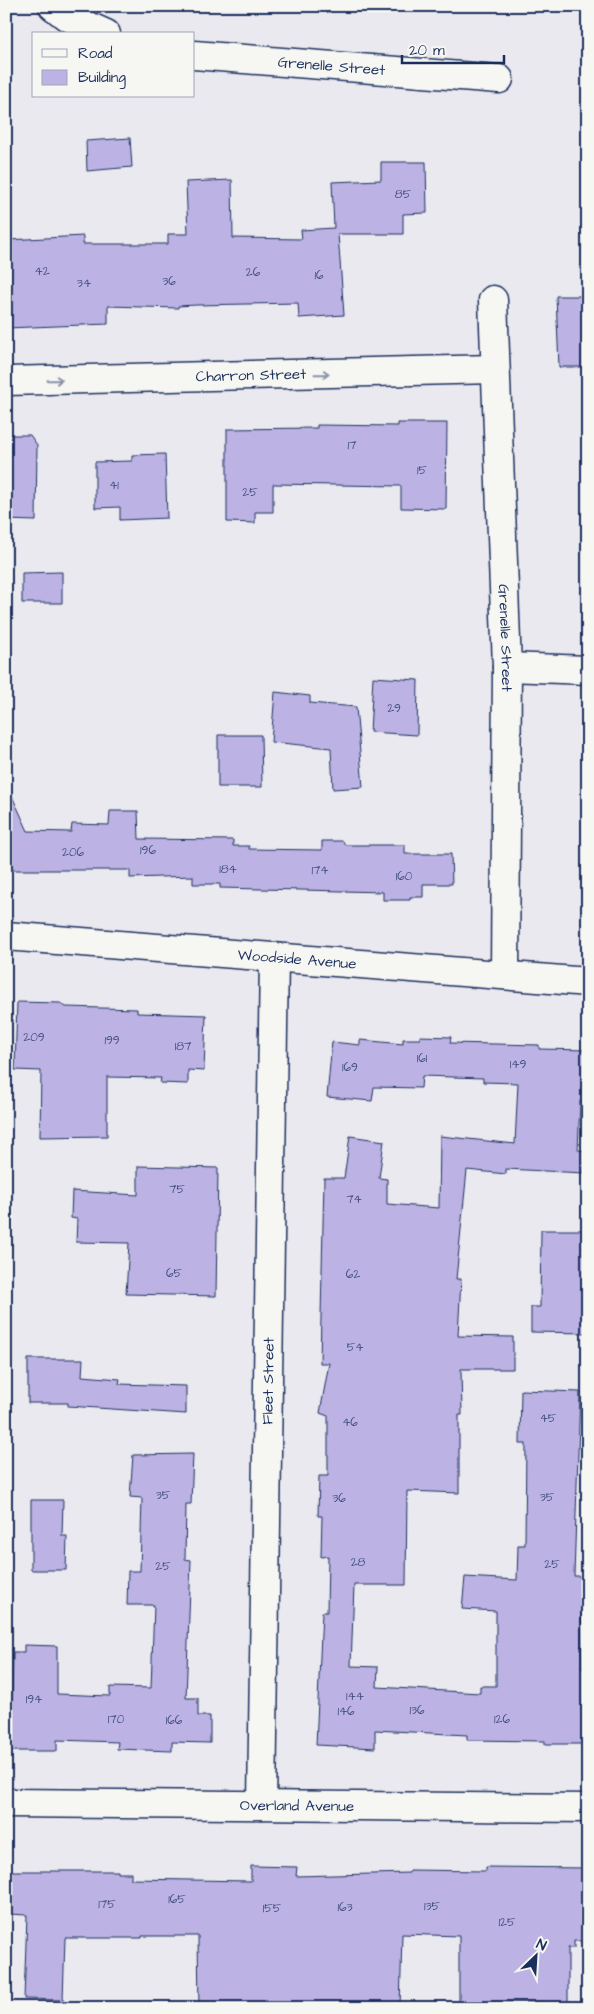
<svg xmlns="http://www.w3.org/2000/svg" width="594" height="2014" font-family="'Architects Daughter',sans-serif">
	<rect width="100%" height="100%" fill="#eae9ef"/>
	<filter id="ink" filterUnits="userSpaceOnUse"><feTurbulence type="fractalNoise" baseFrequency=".02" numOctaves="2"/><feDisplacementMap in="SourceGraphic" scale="10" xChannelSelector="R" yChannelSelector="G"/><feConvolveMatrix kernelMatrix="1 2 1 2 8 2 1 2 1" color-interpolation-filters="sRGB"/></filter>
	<g filter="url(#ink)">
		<g fill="#bcb3e4" stroke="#1b2f5e">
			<polygon points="130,138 132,167 87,171 86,141"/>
			<polygon points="381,162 426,162 427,213 403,214 403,234 338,234 344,315 299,318 298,303 196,305 178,306 178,308 108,306 108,324 6,328 6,246 8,246 8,240 83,236 83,244 168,244 168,234 188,234 186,182 232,180 233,238 302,239 301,230 334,228 332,182 381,180"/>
			<polygon points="556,296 588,296 588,367 559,367"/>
			<polygon points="398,423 447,423 446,509 401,508 401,486 273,484 273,512 255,512 255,523 227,522 227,429 317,428 317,425 398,426"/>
			<polygon points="6,435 30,435 37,445 36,521 6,520"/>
			<polygon points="165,454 167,518 120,520 120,507 95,508 95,462 132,461 132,455"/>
			<polygon points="62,572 62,603 22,603 22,573"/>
			<polygon points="373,677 418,680 417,735 370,732"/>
			<polygon points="275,692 310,696 310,703 356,707 363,787 333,789 331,748 271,742"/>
			<polygon points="218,735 261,735 262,787 218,787"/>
			<polygon points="6,783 28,831 71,832 72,824 109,825 110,811 138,811 139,839 233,840 233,846 249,846 249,849 322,850 322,841 343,841 345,845 405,845 405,854 451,854 452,884 423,884 423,897 410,897 410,900 383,900 383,892 220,888 220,884 193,884 193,876 130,878 130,870 6,870"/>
			<polygon points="17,1002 60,1003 66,1007 137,1009 137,1013 206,1015 204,1071 188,1070 188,1084 160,1083 161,1078 107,1077 107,1136 40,1137 41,1071 15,1070"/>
			<polygon points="420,1036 451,1037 450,1043 539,1045 539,1049 588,1050 588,1102 580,1101 578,1150 586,1151 584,1173 506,1169 506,1174 467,1170 456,1279 461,1279 458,1336 513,1337 513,1369 461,1369 462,1415 459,1415 459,1493 407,1491 406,1585 354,1585 351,1666 378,1667 377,1687 480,1693 480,1686 496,1686 496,1611 462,1609 465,1577 517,1580 518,1545 525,1545 526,1444 520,1444 521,1390 580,1392 574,1576 581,1576 582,1668 588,1668 588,1744 545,1744 545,1741 467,1740 467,1735 375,1730 375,1748 316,1745 322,1612 327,1612 328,1556 321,1557 322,1516 318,1516 319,1476 328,1476 328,1416 320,1413 329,1363 320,1363 324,1178 344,1178 350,1136 384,1141 379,1178 387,1179 387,1204 439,1208 440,1136 515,1144 518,1083 483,1082 483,1078 422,1076 421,1088 374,1087 372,1101 327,1097 332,1042 360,1045 360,1040 403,1044 403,1039 420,1039"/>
			<polygon points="138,1166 218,1168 216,1296 126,1294 129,1243 76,1242 77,1219 71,1218 72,1191 138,1195"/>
			<polygon points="541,1230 588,1230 588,1333 531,1332 531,1307 540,1307"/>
			<polygon points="28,1359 83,1359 82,1376 120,1379 119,1384 186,1386 186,1414 68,1406 68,1403 28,1403"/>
			<polygon points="193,1454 191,1504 186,1504 185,1559 191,1560 186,1698 198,1698 198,1716 210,1716 210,1743 172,1742 172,1751 117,1749 118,1742 57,1740 57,1751 11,1751 13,1652 24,1652 24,1645 57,1646 57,1694 110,1696 110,1687 151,1688 154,1605 127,1605 128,1571 140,1571 142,1498 130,1497 133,1455"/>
			<polygon points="31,1500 63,1500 62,1536 67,1536 66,1570 31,1570"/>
			<polygon points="251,1866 297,1867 296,1876 409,1873 410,1870 486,1871 486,1867 588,1868 588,1941 574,1941 574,1948 568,1948 568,2003 489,2002 489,2005 459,2005 459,1936 402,1934 400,2008 199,2008 198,1936 142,1936 142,1938 65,1938 63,2000 24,1999 27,1915 9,1914 10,1871 118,1871 118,1873 131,1873 131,1879 251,1881"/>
		</g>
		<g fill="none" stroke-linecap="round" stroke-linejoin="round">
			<defs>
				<g id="minor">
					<polyline points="53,6 66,16 106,34"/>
					<path id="s1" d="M194,55L499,79"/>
					<path id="s2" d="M493,300L507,667L505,975"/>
					<path id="s3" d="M6,381L495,369"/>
					<polyline points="507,667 588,670"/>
					<path id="s4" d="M6,936L588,982"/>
					<path id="s5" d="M6,1803L588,1808"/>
					<path id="s6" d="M262,1805L274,957"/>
				</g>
			</defs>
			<use href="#minor" stroke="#1b2f5e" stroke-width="31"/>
			<use href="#minor" stroke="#f6f6f2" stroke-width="28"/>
		</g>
		<defs><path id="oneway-shaft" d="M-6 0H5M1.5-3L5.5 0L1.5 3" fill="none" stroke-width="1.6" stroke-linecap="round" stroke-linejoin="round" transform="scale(1.25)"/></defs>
		<g stroke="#8892a8">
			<use href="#oneway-shaft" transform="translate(322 374) rotate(-1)"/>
			<use href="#oneway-shaft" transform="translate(55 380) rotate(-1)"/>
		</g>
	</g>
	<g text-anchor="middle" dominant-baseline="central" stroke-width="4.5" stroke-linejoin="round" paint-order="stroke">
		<g font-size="12" fill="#435080">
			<text x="403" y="194">85</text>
			<text x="42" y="271">42</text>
			<text x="253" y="272">26</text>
			<text x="319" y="275">16</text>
			<text x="169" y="281">36</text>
			<text x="84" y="283">34</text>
			<text x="352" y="445">17</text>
			<text x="422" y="470">15</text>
			<text x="114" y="485">41</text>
			<text x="250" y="492">25</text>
			<text x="394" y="708">29</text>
			<text x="148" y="850">196</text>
			<text x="73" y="852">206</text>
			<text x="228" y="869">184</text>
			<text x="320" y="870">174</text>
			<text x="404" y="876">160</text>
			<text x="34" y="1037">209</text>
			<text x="112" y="1040">199</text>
			<text x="183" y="1046">187</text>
			<text x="422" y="1058">161</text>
			<text x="518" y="1064">149</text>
			<text x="350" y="1067">169</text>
			<text x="177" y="1189">75</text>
			<text x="354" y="1199">74</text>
			<text x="174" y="1273">65</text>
			<text x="353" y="1274">62</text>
			<text x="355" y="1347">54</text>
			<text x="548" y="1418">45</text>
			<text x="350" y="1422">46</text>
			<text x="163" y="1495">35</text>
			<text x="547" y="1497">35</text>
			<text x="339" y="1498">36</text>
			<text x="358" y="1562">28</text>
			<text x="552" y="1564">25</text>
			<text x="163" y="1566">25</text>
			<text x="355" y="1696">144</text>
			<text x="34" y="1699">194</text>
			<text x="417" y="1710">136</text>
			<text x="346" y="1711">146</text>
			<text x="116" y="1719">170</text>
			<text x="502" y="1719">126</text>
			<text x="174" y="1720">166</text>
			<text x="177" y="1899">165</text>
			<text x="107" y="1904">175</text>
			<text x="432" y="1906">135</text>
			<text x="345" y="1907">163</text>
			<text x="272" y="1908">155</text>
			<text x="507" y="1922">125</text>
		</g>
		<g font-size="15" fill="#1b2f5e" stroke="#f6f6f2">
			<text stroke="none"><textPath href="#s1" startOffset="138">Grenelle Street</textPath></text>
			<text stroke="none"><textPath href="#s3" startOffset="245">Charron Street</textPath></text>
			<text stroke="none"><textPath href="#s2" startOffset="338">Grenelle Street</textPath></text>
			<text stroke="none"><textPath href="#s4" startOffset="292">Woodside Avenue</textPath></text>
			<text stroke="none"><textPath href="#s6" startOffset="424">Fleet Street</textPath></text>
			<text stroke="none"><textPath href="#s5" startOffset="291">Overland Avenue</textPath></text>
		</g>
	</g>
	<rect width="594" height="2014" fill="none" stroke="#f6f6f2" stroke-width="25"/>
	<rect x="12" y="12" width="569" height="1989" fill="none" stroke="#1b2f5e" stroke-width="2" filter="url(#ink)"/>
	<rect x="32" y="32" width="162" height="65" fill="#f6f6f2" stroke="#9ea6b7"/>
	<rect x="42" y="49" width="25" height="8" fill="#f6f6f2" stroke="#9ea6b7"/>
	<text x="78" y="58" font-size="15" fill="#1b2f5e">Road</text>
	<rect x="42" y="70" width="25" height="15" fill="#bcb3e4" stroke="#9ea6b7"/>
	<text x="78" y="82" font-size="15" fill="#1b2f5e">Building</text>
	<g transform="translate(536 1956) rotate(25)" stroke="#f6f6f2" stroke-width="4" paint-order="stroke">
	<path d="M0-4L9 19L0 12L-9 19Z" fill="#1b2f5e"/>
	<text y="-8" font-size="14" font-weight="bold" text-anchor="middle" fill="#1b2f5e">N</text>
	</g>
	<path d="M402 55v8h102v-8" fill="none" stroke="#1b2f5e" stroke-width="2.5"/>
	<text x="409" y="55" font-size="15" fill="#1b2f5e" stroke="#f6f6f2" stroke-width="4" paint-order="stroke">20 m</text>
</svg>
